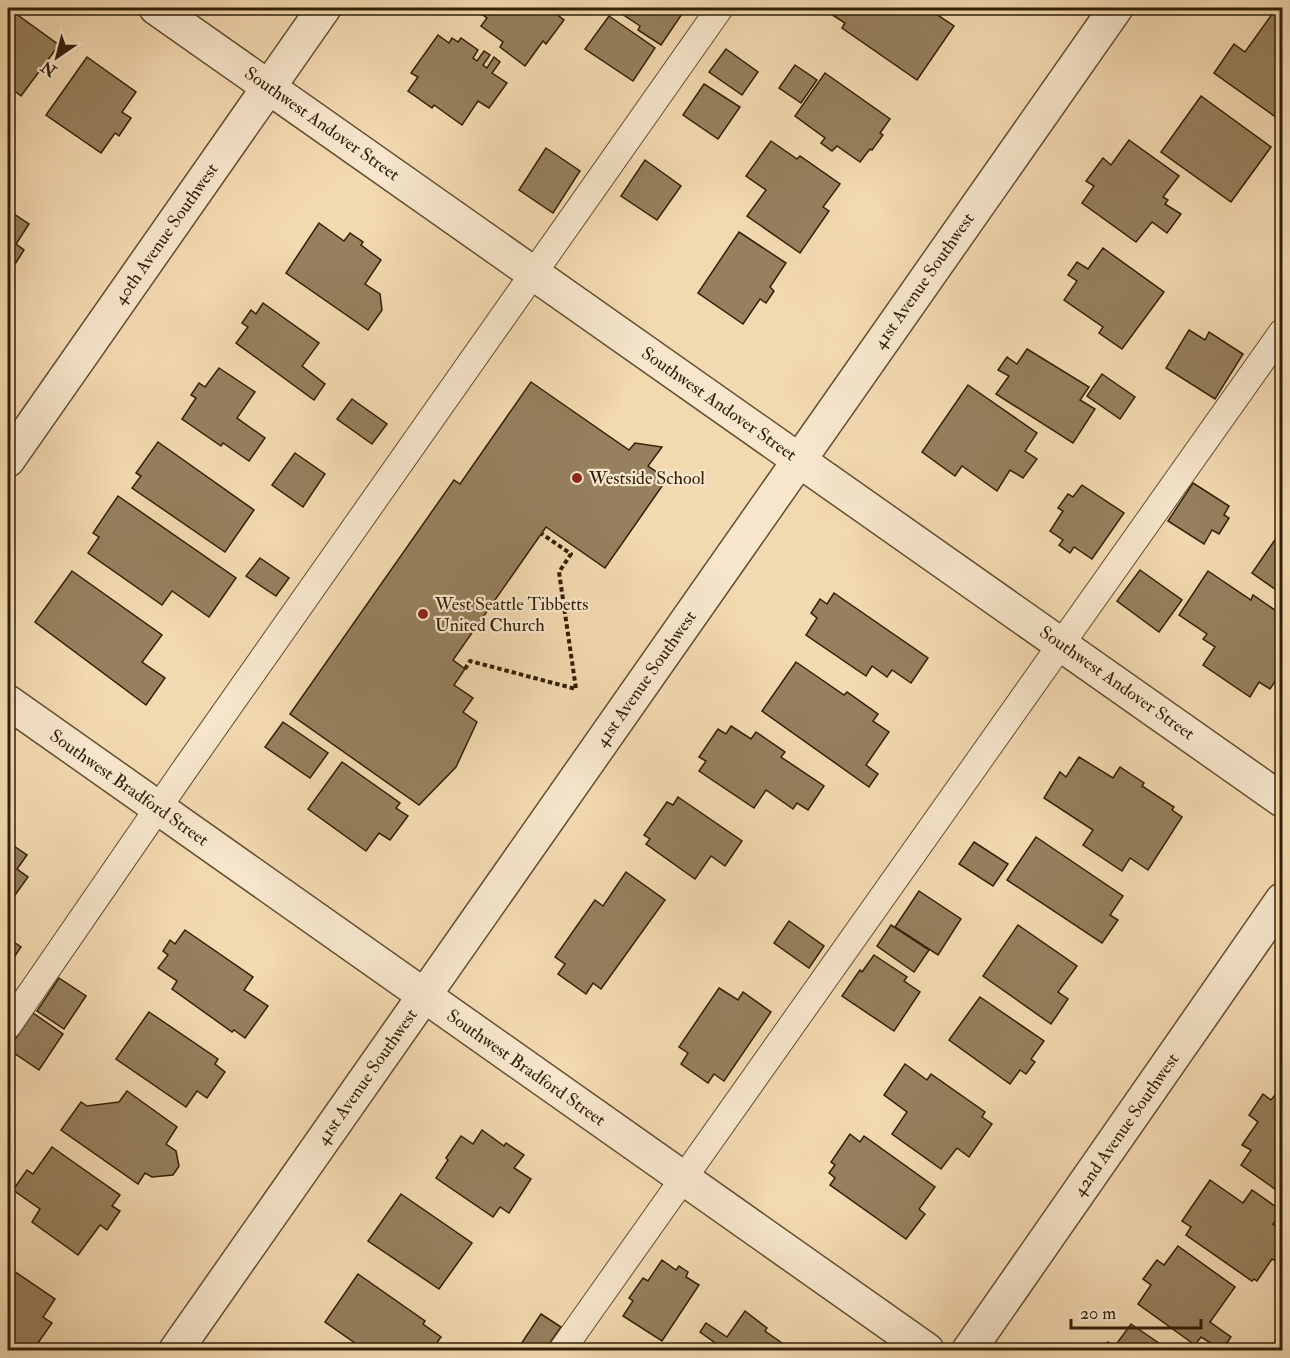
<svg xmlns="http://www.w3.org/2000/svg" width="1290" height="1358" font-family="'IM FELL Double Pica',serif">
	<rect width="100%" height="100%" fill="#f3d9b0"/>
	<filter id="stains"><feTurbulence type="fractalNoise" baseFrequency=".00333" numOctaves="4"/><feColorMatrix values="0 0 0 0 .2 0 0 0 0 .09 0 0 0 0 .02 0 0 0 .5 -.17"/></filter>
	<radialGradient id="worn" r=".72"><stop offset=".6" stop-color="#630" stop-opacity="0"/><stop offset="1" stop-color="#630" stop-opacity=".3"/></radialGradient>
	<g fill="#96805e" stroke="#312006" stroke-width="1.5">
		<polygon points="8,8 59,45 21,96 8,86"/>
		<polygon points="472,8 565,8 559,16 564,20 546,44 543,41 525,66 500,47 503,42 481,26 487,18"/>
		<polygon points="613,8 686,8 661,45 638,30 640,26"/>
		<polygon points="835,8 927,8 954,26 917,80 842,28 845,23 831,14"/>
		<polygon points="1275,10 1282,15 1282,110 1277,118 1214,73 1234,44 1245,52"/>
		<polygon points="609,16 655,48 633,81 585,49"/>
		<polygon points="438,35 449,43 452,38 458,42 461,38 478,50 473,58 477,61 484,51 490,55 483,65 487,68 494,57 500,62 492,73 507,83 489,108 478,101 462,125 434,105 432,108 408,91 418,77 411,73"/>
		<polygon points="726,49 758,72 742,95 709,72"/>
		<polygon points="87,57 136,92 122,112 131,118 119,136 115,133 101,153 46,115"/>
		<polygon points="795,65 817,80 801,103 779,88"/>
		<polygon points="825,73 890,119 880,133 883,135 872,150 870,149 860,162 837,146 832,151 821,143 825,138 795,116"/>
		<polygon points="704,84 740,107 718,139 683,115"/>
		<polygon points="1201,96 1271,147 1231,202 1161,152"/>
		<polygon points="1129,140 1179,176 1163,197 1168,200 1165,204 1181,214 1167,233 1152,222 1136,242 1082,203 1094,186 1086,181 1103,158 1111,165"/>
		<polygon points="771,141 797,159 800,156 840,184 823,207 829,211 800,253 747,216 766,190 746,176"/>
		<polygon points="546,148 580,171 553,213 519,190"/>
		<polygon points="645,160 681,186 657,220 621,196"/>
		<polygon points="8,210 29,224 16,244 24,250 8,275"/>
		<polygon points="319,223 344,241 350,233 363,242 361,245 381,260 365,284 380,294 382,310 368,330 286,273"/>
		<polygon points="739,232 786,263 770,287 774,291 766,303 760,299 743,324 698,293"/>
		<polygon points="1103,248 1164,292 1122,349 1099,333 1103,327 1064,300 1077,281 1068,275 1077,262 1088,269"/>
		<polygon points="263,303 319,343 302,366 325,384 314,400 236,343 248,327 242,323 251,310 256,314"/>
		<polygon points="1189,330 1205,340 1209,332 1243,354 1215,399 1166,368"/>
		<polygon points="1027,349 1089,387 1080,400 1095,409 1073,443 996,394 1009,376 998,370 1007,357 1017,364"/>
		<polygon points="219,368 255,392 237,418 265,438 249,461 223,443 221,446 182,419 196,398 191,395 199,383 205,387"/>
		<polygon points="1102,374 1135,397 1120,419 1087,396"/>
		<polygon points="531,382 629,450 635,443 662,447 648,466 667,479 605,568 546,527 453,660 465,669 454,685 473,698 463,712 477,722 456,767 419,805 290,714 454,480 460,484"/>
		<polygon points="968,385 1037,433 1025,451 1037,459 1023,478 1010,470 997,491 962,466 955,476 922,452"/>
		<polygon points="352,399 387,424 372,444 337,419"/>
		<polygon points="158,442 254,510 225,552 132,488 141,476 136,473"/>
		<polygon points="295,453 325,474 303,507 272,485"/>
		<polygon points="1193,483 1229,506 1224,515 1229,518 1219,534 1212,530 1204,544 1168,521"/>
		<polygon points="1082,485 1124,513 1092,559 1074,547 1070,553 1059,545 1063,540 1050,531 1063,511 1058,508 1068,494 1073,497"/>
		<polygon points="118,496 236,578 209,617 172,591 162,605 88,553 99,537 93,533"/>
		<polygon points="1279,534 1282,536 1282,594 1252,573"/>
		<polygon points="260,558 289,578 276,596 246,576"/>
		<polygon points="1140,570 1182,600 1159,632 1117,601"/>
		<polygon points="72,571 162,635 142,662 165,678 146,705 35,622"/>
		<polygon points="1208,571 1251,600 1253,595 1282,615 1282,671 1270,689 1259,682 1250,697 1203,665 1215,647 1203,639 1207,634 1179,615"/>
		<polygon points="834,593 928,658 911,683 892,670 887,677 872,666 866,676 806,635 817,618 811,613 820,599 827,604"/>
		<polygon points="796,662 844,695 847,692 878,714 873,721 889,732 866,765 878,774 869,787 762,711"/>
		<polygon points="283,722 328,753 310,778 265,747"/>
		<polygon points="731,726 751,739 756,732 785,752 781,757 824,786 808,810 797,803 793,809 766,790 754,808 699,771 706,761 699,757 718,729 726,734"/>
		<polygon points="1079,757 1113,778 1120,767 1144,783 1142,786 1174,807 1172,810 1182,817 1148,870 1130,858 1122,871 1083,845 1093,830 1044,798 1060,772 1066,777"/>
		<polygon points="342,762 400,803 396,808 408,816 390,840 379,833 366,851 308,809"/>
		<polygon points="678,797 742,841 725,866 711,856 695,879 646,844 650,839 644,835 667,802 673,805"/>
		<polygon points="1036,837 1123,896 1110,915 1118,920 1102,943 1007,880"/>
		<polygon points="8,842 27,855 17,869 28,877 8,905"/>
		<polygon points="974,842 1008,864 993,886 959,864"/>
		<polygon points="626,872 665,900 601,989 593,983 586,994 558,974 565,964 555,957 595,900 603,906"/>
		<polygon points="919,891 961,919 938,955 895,927"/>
		<polygon points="789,921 824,946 809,968 774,943"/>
		<polygon points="891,925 929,950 914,972 877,946"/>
		<polygon points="1018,925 1077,966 1058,992 1068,999 1051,1024 983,976"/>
		<polygon points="185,930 253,977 244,990 268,1006 245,1038 234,1030 232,1032 172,989 177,981 158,968 168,955 163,951 170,940 175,944"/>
		<polygon points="8,938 21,947 8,966"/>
		<polygon points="874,955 907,977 904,981 920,992 894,1031 842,996 860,970 862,972"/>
		<polygon points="59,978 86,996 64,1029 37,1011"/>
		<polygon points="719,988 738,1000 743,992 771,1012 724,1081 714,1074 708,1083 681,1064 688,1053 679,1047"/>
		<polygon points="980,997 1044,1041 1031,1059 1035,1062 1026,1074 1020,1070 1010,1084 949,1040"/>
		<polygon points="149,1012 218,1059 215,1064 225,1072 207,1098 197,1091 186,1107 116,1059"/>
		<polygon points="33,1013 63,1034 39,1070 8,1049"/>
		<polygon points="905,1064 927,1080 931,1074 985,1112 982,1117 992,1124 969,1157 957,1148 941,1169 892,1134 907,1112 884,1095"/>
		<polygon points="127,1091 177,1127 166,1144 176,1151 179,1166 173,1175 152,1177 145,1173 138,1184 61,1130 81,1102 87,1106 119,1102"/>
		<polygon points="1263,1094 1271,1100 1275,1095 1282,1101 1282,1194 1241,1165 1251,1150 1242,1145 1258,1122 1249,1115"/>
		<polygon points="482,1130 504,1146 506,1143 524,1155 514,1168 531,1179 509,1213 500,1207 493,1217 436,1178 448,1160 446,1158 461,1136 473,1144"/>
		<polygon points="850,1134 860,1142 864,1136 935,1187 919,1209 925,1214 906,1239 830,1185 835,1178 829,1173 835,1165 831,1162"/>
		<polygon points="52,1147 120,1195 112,1206 120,1211 107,1230 100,1225 78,1255 32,1222 40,1209 13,1190 27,1170 33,1174"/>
		<polygon points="1210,1180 1243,1203 1252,1190 1282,1211 1273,1224 1278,1228 1282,1222 1282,1252 1276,1261 1272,1259 1257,1281 1254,1279 1252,1281 1186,1235 1191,1227 1182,1221"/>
		<polygon points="401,1194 472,1243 439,1289 368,1241"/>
		<polygon points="1178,1246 1235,1287 1210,1322 1231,1337 1222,1350 1201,1337 1195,1345 1138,1304 1151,1285 1143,1279 1157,1260 1164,1265"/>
		<polygon points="662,1260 676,1270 679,1266 688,1272 686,1277 699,1285 662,1341 623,1316 633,1301 629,1298 643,1278 648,1281"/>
		<polygon points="8,1267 55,1299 43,1317 52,1323 33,1350 26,1350 22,1348 20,1350 8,1350"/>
		<polygon points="358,1274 425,1321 423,1324 441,1337 432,1350 365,1350 325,1322"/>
		<polygon points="745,1311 767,1328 765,1331 792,1350 714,1350 718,1345 700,1332 706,1323 727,1337"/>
		<polygon points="541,1314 561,1327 545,1350 524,1350 519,1347"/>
		<polygon points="1131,1324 1169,1350 1102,1350 1108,1342 1115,1346"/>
		<polygon points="1282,1330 1282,1347 1275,1341"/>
	</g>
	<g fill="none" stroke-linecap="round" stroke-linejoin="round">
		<defs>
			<g id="service">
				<polyline points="8,1026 185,769 720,8"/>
				<polyline points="562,1350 1282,332"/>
			</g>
			<g id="minor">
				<polyline points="156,8 1282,800"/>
				<polyline points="8,460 324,8"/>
				<polyline points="8,702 927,1350"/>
				<polyline points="176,1350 1116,8"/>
				<polyline points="969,1350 1282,900"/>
			</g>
		</defs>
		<use href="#service" stroke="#624e30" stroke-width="28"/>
		<use href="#minor" stroke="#624e30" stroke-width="36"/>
		<polyline stroke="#312006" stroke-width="4" stroke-dasharray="4.5 3" stroke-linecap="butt" points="465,669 470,661 576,689 559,572 571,554 542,534"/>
		<use href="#service" stroke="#f7e6cc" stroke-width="26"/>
		<use href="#minor" stroke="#f7e6cc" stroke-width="33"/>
	</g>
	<g fill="#8f2418" stroke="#f7e6cc" stroke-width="2">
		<circle cx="577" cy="478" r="6"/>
		<circle cx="423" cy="614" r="6"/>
	</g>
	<g text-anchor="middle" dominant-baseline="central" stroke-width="4.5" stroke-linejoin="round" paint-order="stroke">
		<g font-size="18" fill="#312006" stroke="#f7e6cc">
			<text transform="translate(322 124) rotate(35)">Southwest Andover Street</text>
			<text transform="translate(166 234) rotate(-55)">40th Avenue Southwest</text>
			<text transform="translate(924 281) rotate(-55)">41st Avenue Southwest</text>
			<text transform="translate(719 404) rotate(35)">Southwest Andover Street</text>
			<text transform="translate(646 679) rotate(-55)">41st Avenue Southwest</text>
			<text transform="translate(1117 683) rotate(35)">Southwest Andover Street</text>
			<text transform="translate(129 788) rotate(35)">Southwest Bradford Street</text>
			<text transform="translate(526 1068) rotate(35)">Southwest Bradford Street</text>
			<text transform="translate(367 1077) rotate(-55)">41st Avenue Southwest</text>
			<text transform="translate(1126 1125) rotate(-55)">42nd Avenue Southwest</text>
		</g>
		<g font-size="18" fill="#312006" stroke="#f7e6cc" text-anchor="start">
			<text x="589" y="478">Westside School</text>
			<text x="435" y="604">West Seattle Tibbetts<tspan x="435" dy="21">United Church</tspan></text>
		</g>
	</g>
	<rect width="1290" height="1358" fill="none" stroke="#f3d9b0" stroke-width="30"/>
	<rect x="9" y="9" width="1272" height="1340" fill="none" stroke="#312006" stroke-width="3"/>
	<rect x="15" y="15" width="1260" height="1328" fill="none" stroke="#312006" stroke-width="1.5"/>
	<g transform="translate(57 57) rotate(215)" stroke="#f7e6cc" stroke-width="4.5" paint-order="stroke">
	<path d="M0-4.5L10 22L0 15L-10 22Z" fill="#312006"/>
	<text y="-9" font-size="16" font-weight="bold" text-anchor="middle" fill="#312006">N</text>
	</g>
	<path d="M1071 1319v9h130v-9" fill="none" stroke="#312006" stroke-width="3"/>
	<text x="1080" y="1319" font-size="18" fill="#312006" stroke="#f7e6cc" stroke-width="4.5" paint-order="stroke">20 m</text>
	<rect width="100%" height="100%" filter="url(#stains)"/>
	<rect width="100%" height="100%" fill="url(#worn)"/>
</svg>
